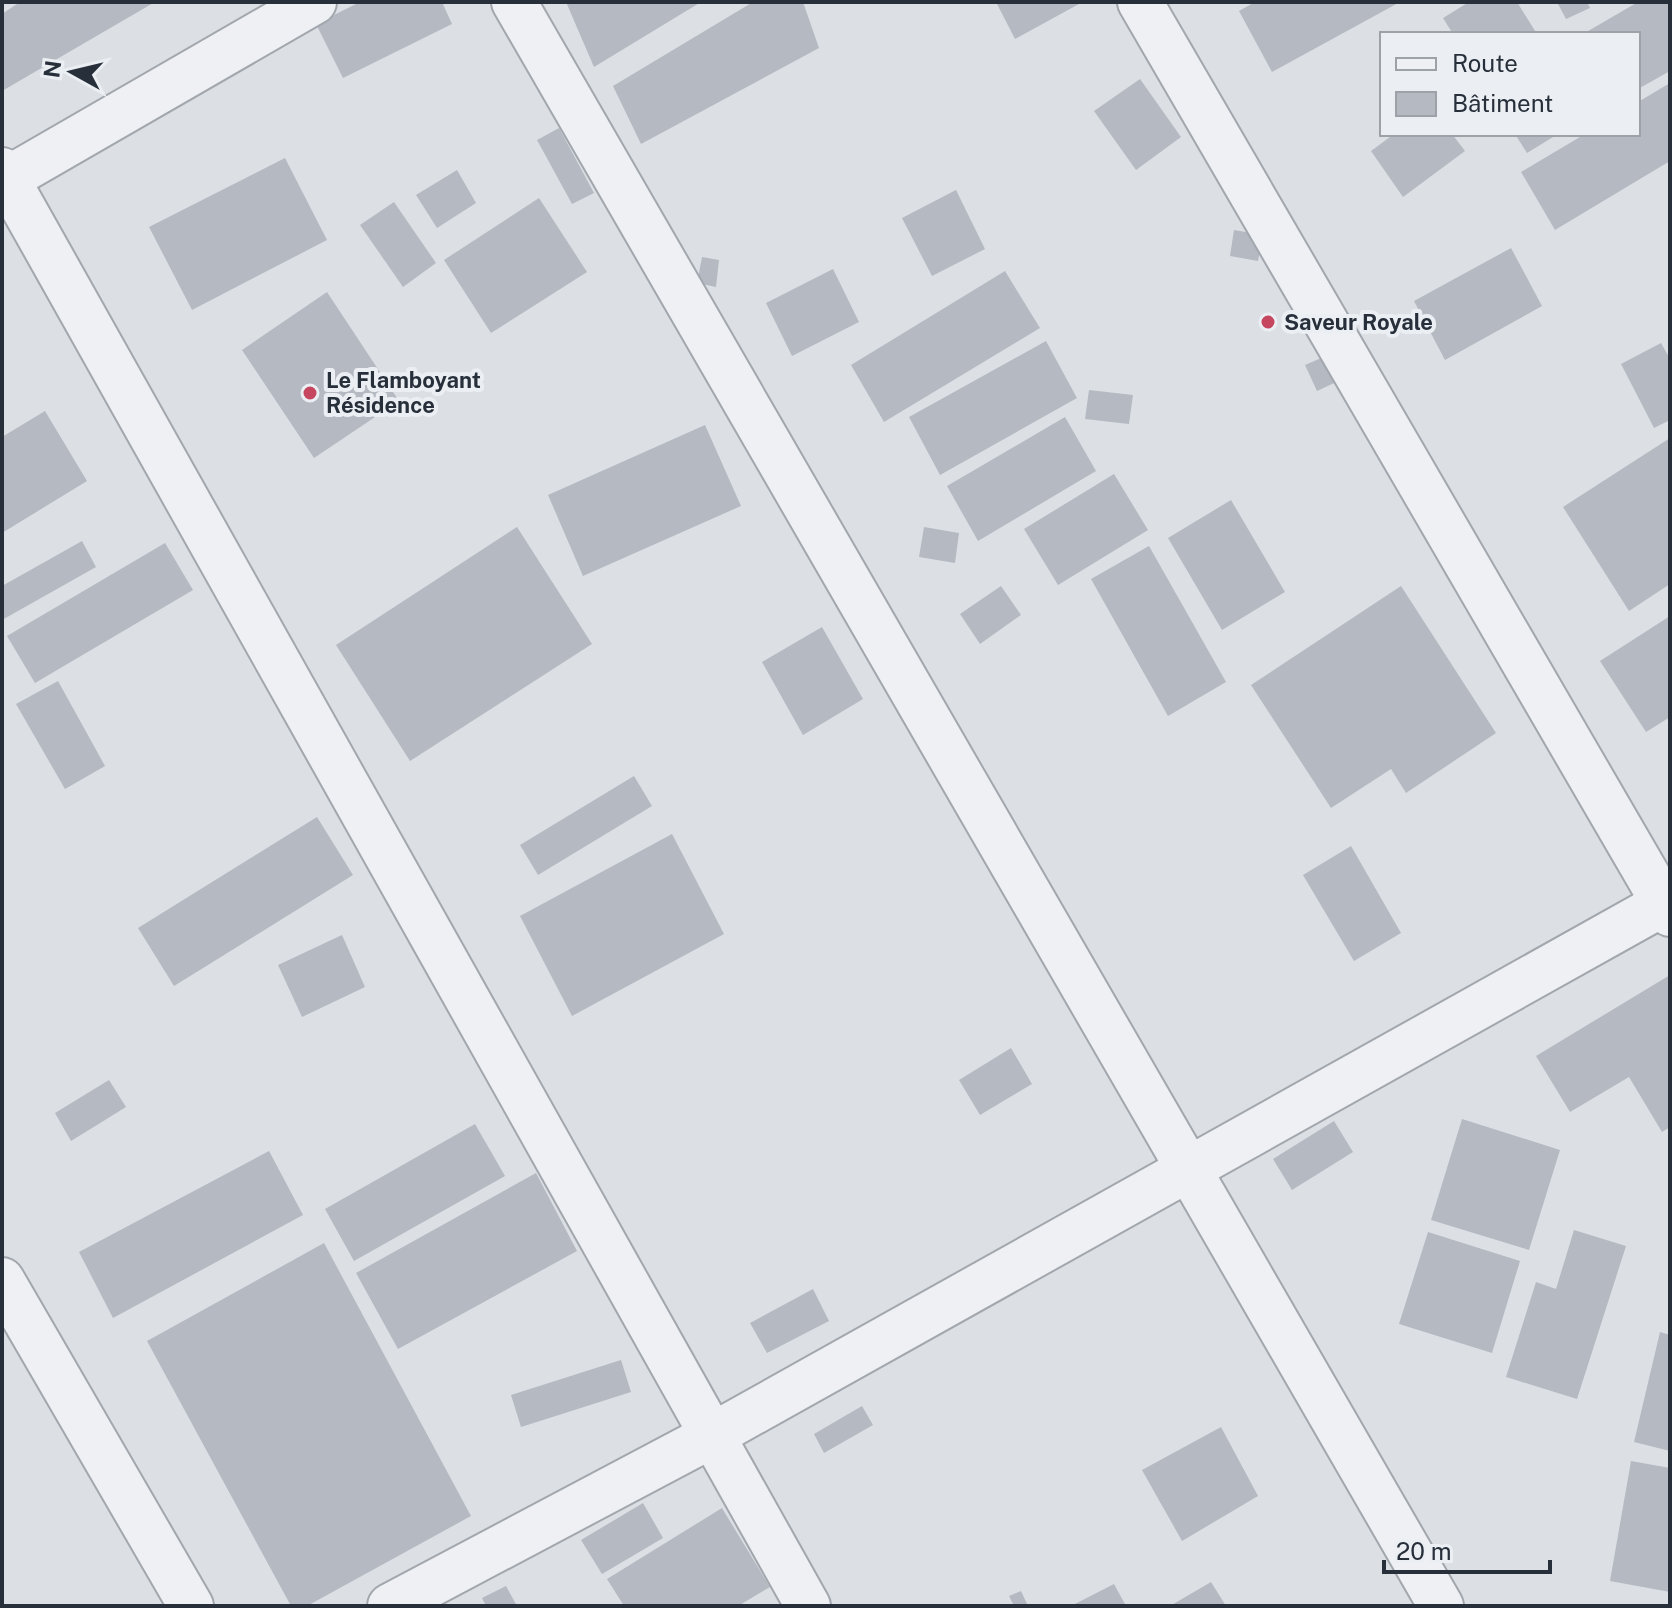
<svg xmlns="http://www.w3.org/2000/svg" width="1672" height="1608" font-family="'Public Sans',sans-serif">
	<rect width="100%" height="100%" fill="#dce0e5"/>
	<g fill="#b4b9c2">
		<polygon points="20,2 155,2 2,91 2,14"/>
		<polygon points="360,2 442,2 452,24 343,78 316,24"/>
		<polygon points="566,2 701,2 594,67"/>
		<polygon points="753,2 803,2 819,48 641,144 613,86"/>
		<polygon points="996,2 1078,2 1079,4 1015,39"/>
		<polygon points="1255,2 1400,2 1272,72 1239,11"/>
		<polygon points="1469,2 1517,2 1537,34 1453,34 1443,18"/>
		<polygon points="1557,2 1587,2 1590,8 1566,19"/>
		<polygon points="1638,2 1670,2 1670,71 1638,89 1638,34 1583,34"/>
		<polygon points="1140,79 1181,137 1136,170 1094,111"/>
		<polygon points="1670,83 1670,161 1555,230 1521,172 1585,134 1638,134 1638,102"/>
		<polygon points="559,128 594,193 572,204 537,140"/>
		<polygon points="1394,134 1452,134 1465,151 1403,197 1371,151"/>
		<polygon points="1515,134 1558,134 1527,153"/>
		<polygon points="285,158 327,240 192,310 149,227"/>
		<polygon points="457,170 476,203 437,228 416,195"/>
		<polygon points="956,190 985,249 932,276 902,218"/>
		<polygon points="539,198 587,272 491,333 444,260"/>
		<polygon points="394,202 436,263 403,287 360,225"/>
		<polygon points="1234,230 1263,235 1258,261 1230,256"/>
		<polygon points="1511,248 1542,306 1445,360 1414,301"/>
		<polygon points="702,257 719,260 716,287 697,283"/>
		<polygon points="833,269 859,322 792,356 766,303"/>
		<polygon points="1005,271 1040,328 884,422 851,365"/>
		<polygon points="327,292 399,401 314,458 242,350"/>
		<polygon points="1046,341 1077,398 940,475 909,417"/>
		<polygon points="1661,343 1670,359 1670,420 1654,428 1621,364"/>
		<polygon points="1335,352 1347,377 1317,391 1305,365"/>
		<polygon points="1089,390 1133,395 1129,424 1085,419"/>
		<polygon points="45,411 87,481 2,533 2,437"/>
		<polygon points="1065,417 1096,471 978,541 947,486"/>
		<polygon points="705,425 741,506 583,576 548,495"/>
		<polygon points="1670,438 1670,584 1629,611 1563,507"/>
		<polygon points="1114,474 1148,530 1058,585 1024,529"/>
		<polygon points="1231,500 1285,592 1222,630 1168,538"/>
		<polygon points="517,527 592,644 410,761 336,645"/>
		<polygon points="924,527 959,533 955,563 919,557"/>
		<polygon points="82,541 96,567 2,620 2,586"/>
		<polygon points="165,543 193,590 35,683 7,636"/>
		<polygon points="1149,546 1226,682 1168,716 1091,579"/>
		<polygon points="1001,586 1021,615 980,644 960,614"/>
		<polygon points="1401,586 1496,733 1406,793 1391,769 1331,808 1251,685"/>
		<polygon points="1670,616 1670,717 1646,732 1600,661"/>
		<polygon points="822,627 863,699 803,735 762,662"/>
		<polygon points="58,681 105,766 65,789 16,704"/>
		<polygon points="634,776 652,806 538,875 520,845"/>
		<polygon points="317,817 353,875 174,986 138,928"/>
		<polygon points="672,834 724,934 572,1016 520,916"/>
		<polygon points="1351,846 1401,933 1354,961 1303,875"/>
		<polygon points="342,935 365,987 302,1017 278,965"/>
		<polygon points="1670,975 1670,1127 1662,1132 1629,1077 1570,1112 1536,1056"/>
		<polygon points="1011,1048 1032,1084 980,1115 959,1080"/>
		<polygon points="109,1080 126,1107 71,1141 55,1113"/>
		<polygon points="1462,1119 1560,1150 1529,1250 1431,1220"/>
		<polygon points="1334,1121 1353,1152 1292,1190 1273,1159"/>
		<polygon points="475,1124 505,1176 354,1261 325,1209"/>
		<polygon points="269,1151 303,1215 113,1318 79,1252"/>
		<polygon points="536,1173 577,1251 398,1349 356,1273"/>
		<polygon points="1574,1230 1626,1246 1577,1399 1506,1377 1536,1282 1556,1289"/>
		<polygon points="1428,1232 1520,1261 1492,1353 1399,1324"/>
		<polygon points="324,1243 471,1516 307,1606 291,1606 147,1341"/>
		<polygon points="813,1289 829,1321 767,1353 750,1323"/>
		<polygon points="1660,1332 1670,1335 1670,1451 1634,1442"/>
		<polygon points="621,1360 631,1392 521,1427 511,1395"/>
		<polygon points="862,1406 873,1425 824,1453 814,1434"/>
		<polygon points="1221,1427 1258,1496 1182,1541 1142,1470"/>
		<polygon points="1631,1461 1670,1468 1670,1592 1610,1581"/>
		<polygon points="643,1503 663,1538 602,1574 581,1540"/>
		<polygon points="722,1508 770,1587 738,1606 624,1606 607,1579"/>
		<polygon points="1211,1582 1226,1606 1170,1606"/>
		<polygon points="1114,1584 1126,1606 1071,1606"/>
		<polygon points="506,1586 517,1606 486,1606 482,1598"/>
		<polygon points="1021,1591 1028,1606 1014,1606 1009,1596"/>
	</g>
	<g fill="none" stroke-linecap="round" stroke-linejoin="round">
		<defs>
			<g id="minor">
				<polyline points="514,2 1441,1606"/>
				<polyline points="1140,2 1670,914"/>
				<polyline points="2,170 808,1606"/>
				<polyline points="2,182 314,2"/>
				<polyline points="2,1280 191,1606"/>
				<polyline points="390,1606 711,1436 1670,900"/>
			</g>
		</defs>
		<use href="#minor" stroke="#a2a7ae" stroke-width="48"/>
		<use href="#minor" stroke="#eef0f4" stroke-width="44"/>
	</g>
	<g fill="#c5465e" stroke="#ebeff3" stroke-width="3">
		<circle cx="1268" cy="322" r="8"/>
		<circle cx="310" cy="393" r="8"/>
	</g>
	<g text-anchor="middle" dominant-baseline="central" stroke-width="8" stroke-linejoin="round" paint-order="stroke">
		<g font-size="22" font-weight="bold" fill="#272f3a" stroke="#ebeff3" text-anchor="start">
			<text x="1284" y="322">Saveur Royale</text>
			<text x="326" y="380">Le Flamboyant<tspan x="326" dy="25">Résidence</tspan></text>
		</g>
	</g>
	<rect width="1672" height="1608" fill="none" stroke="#272f3a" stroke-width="8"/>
	<rect x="1380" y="32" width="260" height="104" fill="#ebeff3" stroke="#9da2a9" stroke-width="2"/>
	<rect x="1396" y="58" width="40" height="12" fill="#eef0f4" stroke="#9da2a9" stroke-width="2"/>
	<text x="1452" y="72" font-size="24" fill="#272f3a">Route</text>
	<rect x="1396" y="92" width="40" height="24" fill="#b4b9c2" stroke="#9da2a9" stroke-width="2"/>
	<text x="1452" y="112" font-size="24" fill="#272f3a">Bâtiment</text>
	<g transform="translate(72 72) rotate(278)" stroke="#ebeff3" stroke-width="6" paint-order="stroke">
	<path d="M0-6L14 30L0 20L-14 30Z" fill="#272f3a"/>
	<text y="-12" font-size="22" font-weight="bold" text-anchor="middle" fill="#272f3a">N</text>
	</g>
	<path d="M1384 1560v12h166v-12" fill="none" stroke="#272f3a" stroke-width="4"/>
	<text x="1396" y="1560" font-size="24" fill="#272f3a" stroke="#ebeff3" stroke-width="6" paint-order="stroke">20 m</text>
</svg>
